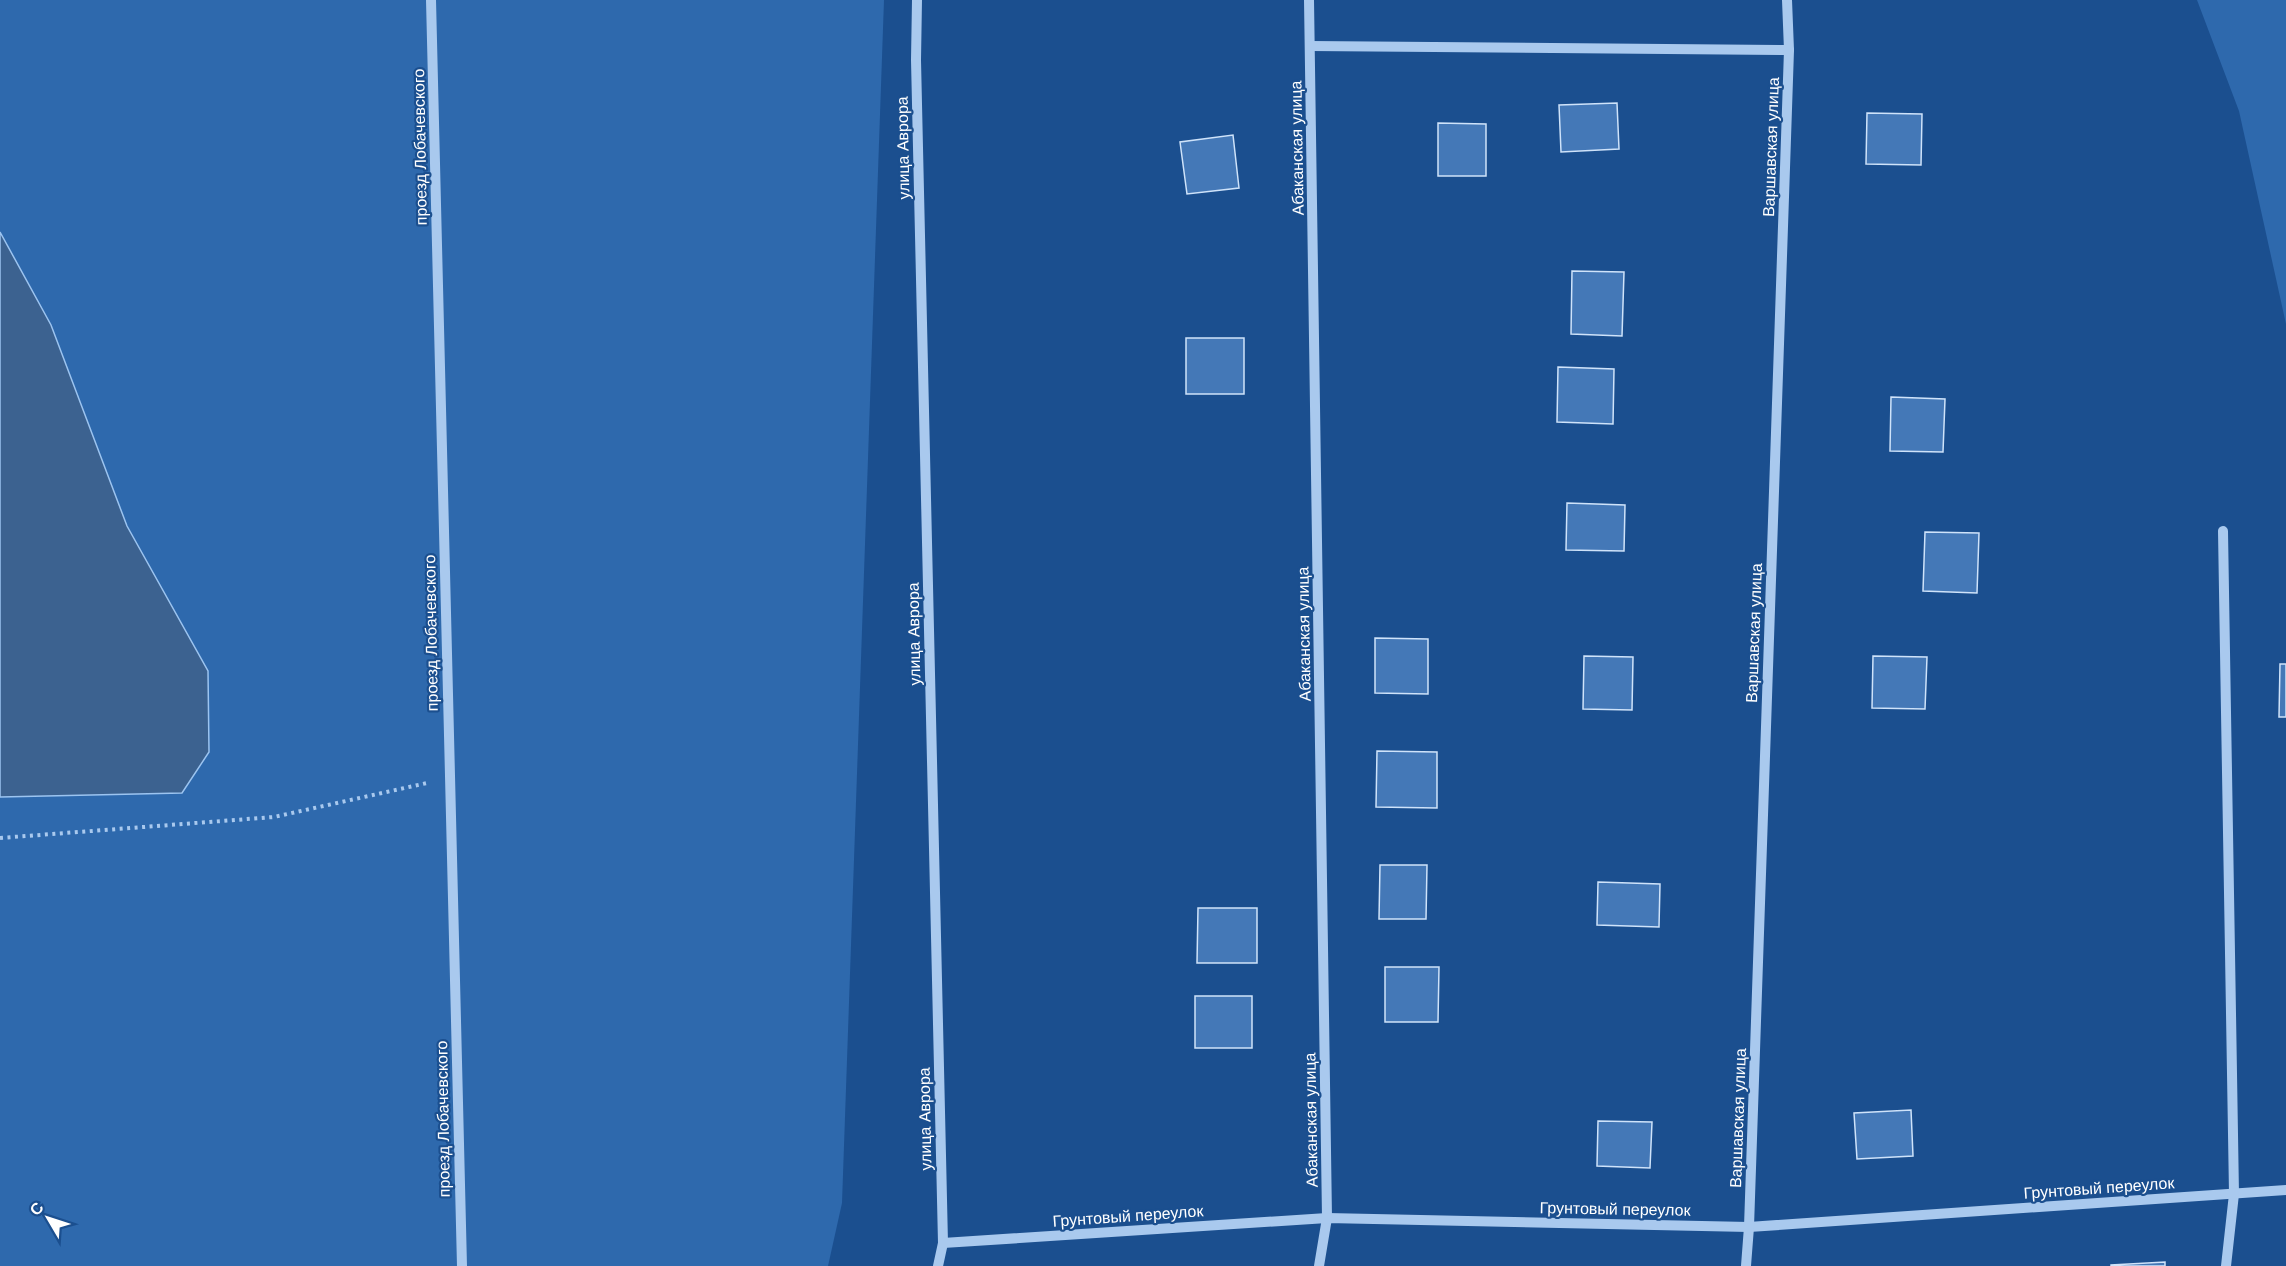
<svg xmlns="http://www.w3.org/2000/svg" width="2286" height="1266" font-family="Helvetica,sans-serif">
	<rect width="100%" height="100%" fill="#1b4f8f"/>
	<g fill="#2e69ad">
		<polygon points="0,0 884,0 842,1203 828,1266 0,1266"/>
		<polygon points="2197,0 2286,0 2286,324 2239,111"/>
	</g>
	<polygon fill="#3c6290" stroke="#9cc4f0" stroke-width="1.5" points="0,232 51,325 127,526 208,671 209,752 182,793 0,797"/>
	<g fill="#4478b7" stroke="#cfe3fa" stroke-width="1.5">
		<polygon points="1617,103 1619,149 1561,152 1559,105"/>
		<polygon points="1867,113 1922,114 1921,165 1866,164"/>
		<polygon points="1438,123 1486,124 1486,176 1438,176"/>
		<polygon points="1233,135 1239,188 1187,194 1180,142"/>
		<polygon points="1572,271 1624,272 1622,336 1571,334"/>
		<rect x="1186" y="338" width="58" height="56"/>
		<polygon points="1558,367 1614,369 1613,424 1557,422"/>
		<polygon points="1891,397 1945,399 1943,452 1890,451"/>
		<polygon points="1567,503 1625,505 1624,551 1566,550"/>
		<polygon points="1925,532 1979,533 1977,593 1923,591"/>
		<polygon points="1375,638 1428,639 1428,694 1375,693"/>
		<polygon points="1584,656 1633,657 1632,710 1583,709"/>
		<polygon points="1873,656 1927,657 1925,709 1872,708"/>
		<polygon points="2280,664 2286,664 2286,717 2279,717"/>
		<polygon points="1377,751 1437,752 1437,808 1376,807"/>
		<polygon points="1380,865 1427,865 1426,919 1379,919"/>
		<polygon points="1598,882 1660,884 1659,927 1597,925"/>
		<polygon points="1198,908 1257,908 1257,963 1197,963"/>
		<polygon points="1385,967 1439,967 1438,1022 1385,1022"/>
		<rect x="1195" y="996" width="57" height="52"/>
		<polygon points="1911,1110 1913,1156 1857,1159 1854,1113"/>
		<polygon points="1598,1121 1652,1122 1650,1168 1597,1166"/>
		<polygon points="2165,1262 2165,1266 2111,1266 2111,1265"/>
	</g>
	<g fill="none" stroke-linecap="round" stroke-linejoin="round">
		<polyline stroke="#a9c9ee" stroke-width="4" stroke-dasharray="3 4.5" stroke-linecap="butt" points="0,838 274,817 427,783"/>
		<g stroke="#a9c9ee" stroke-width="10">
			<polyline points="431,0 462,1266"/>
			<polyline points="917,0 916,60 943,1243 938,1266"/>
			<polyline points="1309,0 1327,1218 1319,1266"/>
			<polyline points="1310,46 1789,50"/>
			<polyline points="2223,531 2234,1194 2226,1266"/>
			<polyline points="943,1243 1327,1218 1749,1227 2286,1190"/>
			<polyline points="1746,1266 1749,1227 1789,50 1787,0"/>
		</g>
	</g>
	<g text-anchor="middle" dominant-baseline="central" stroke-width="4.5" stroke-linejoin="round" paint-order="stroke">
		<g font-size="16" fill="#fff" stroke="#1b4f8f">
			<text transform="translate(420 147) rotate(-91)">проезд Лобачевского</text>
			<text transform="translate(1771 147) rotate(-88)">Варшавская улица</text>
			<text transform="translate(903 148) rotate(-91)">улица Аврора</text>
			<text transform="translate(1297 148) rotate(-91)">Абаканская улица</text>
			<text transform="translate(431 633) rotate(-91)">проезд Лобачевского</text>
			<text transform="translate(1754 633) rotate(-88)">Варшавская улица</text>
			<text transform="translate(914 634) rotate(-91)">улица Аврора</text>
			<text transform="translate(1304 634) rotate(-91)">Абаканская улица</text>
			<text transform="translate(1738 1118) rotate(-88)">Варшавская улица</text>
			<text transform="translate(443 1119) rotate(-91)">проезд Лобачевского</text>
			<text transform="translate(925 1119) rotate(-91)">улица Аврора</text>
			<text transform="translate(1311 1120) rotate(-91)">Абаканская улица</text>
			<text transform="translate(2099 1188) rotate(-4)">Грунтовый переулок</text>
			<text transform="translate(1615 1209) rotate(1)">Грунтовый переулок</text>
			<text transform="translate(1128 1216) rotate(-4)">Грунтовый переулок</text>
		</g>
	</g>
	<g transform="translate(48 1218) rotate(309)" stroke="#1b4f8f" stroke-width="4.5" paint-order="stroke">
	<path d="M0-4.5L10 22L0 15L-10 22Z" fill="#ffffff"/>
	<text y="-9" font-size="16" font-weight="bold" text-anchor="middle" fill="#ffffff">С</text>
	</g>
</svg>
